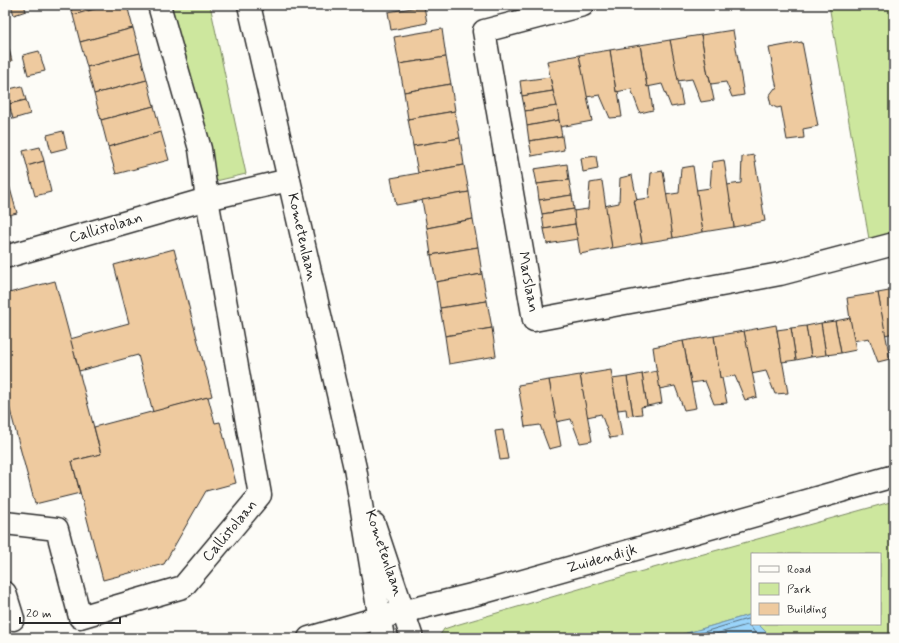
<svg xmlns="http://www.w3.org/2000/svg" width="899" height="643" font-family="Mynerve,sans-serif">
	<rect width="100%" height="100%" fill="#fdfcf7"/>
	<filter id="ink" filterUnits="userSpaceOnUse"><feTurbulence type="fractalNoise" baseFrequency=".025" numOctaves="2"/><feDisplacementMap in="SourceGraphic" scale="8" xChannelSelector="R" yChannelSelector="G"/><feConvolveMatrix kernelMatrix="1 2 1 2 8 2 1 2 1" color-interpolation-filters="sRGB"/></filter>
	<g filter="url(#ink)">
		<g fill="#cde79e" stroke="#7c8964">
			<polygon points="171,5 210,5 246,174 216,181 213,178"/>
			<polygon points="829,5 894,5 894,232 869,239"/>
			<polygon points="894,501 894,638 772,638 758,624 880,624 880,554 752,554 752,618 749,615 670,638 438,638 444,629 456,625 603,582"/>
		</g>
		<polygon fill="#9ad4fa" stroke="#6e90a7" points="749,615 752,618 752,624 758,624 772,638 670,638"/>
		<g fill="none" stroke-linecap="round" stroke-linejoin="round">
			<g stroke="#576f7e" stroke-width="1">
				<polyline points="684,638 747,619 752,620"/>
				<polyline points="702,638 747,625 750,626 759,638"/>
			</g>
		</g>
		<g fill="#eeca9f" stroke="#2b2b2b">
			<polygon points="11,5 24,5 26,11 14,15"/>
			<polygon points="70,5 109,5 73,15"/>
			<polygon points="109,5 127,5 133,28 80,42 73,15"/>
			<polygon points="424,6 427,23 391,30 388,12"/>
			<polygon points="133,28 140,53 87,67 80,42"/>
			<polygon points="442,29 446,57 399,64 394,37"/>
			<polygon points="733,30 744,95 732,97 726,82 711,84 709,76 708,76 701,35"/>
			<polygon points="5,34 12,61 5,63"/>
			<polygon points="701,35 708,76 709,76 714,100 701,102 692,79 677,81 670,40"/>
			<polygon points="670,40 683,105 671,107 662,84 647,87 640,45"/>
			<polygon points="802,42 818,126 803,129 804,138 787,140 781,107 777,108 771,105 769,96 775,88 777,89 769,48"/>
			<polygon points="640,45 647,87 649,86 653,110 640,113 631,89 616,92 610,50"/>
			<polygon points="610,50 616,92 618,91 622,117 610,118 600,95 586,97 579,55"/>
			<polygon points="39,51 45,71 28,75 23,55"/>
			<polygon points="140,53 147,80 94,94 87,67"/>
			<polygon points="579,55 592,121 560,127 547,61"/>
			<polygon points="446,57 451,84 404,92 399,64"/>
			<polygon points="550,77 553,91 522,96 520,81"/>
			<polygon points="147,80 154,106 101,120 94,94"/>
			<polygon points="451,84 455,111 408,119 404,92"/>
			<polygon points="22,86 26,100 9,104 5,90"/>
			<polygon points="553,91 557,106 525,111 522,96"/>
			<polygon points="26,100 30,114 13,119 9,104"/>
			<polygon points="154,106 161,132 108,147 101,120"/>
			<polygon points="557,106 559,120 527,126 525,111"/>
			<polygon points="455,111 460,138 413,146 408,119"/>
			<polygon points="559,120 562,136 529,141 527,126"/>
			<polygon points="63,131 67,148 51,152 47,135"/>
			<polygon points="161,132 169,160 116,174 108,147"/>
			<polygon points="562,136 564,150 532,156 529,141"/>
			<polygon points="460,138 464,165 418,173 413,146"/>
			<polygon points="40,147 44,161 27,166 23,151"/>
			<polygon points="754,155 765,221 734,227 727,185 741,183 742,157"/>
			<polygon points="596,156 598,169 583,172 581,158"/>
			<polygon points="724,160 734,227 703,232 696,190 710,188 712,162"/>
			<polygon points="44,161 51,192 35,196 27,166"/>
			<polygon points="567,164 569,180 537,184 534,169"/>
			<polygon points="464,165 469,192 396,205 391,178"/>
			<polygon points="693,166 703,232 673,238 665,195 679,193 681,168"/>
			<polygon points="5,171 17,213 5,216"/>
			<polygon points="663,171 673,238 642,243 634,200 649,198 651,173"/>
			<polygon points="632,175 637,200 634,200 642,243 612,248 604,206 619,203 620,178"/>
			<polygon points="569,180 572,195 539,200 537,184"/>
			<polygon points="602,181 612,248 580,254 573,211 588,209 590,183"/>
			<polygon points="469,192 473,219 427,228 422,200"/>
			<polygon points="572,195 574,209 542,214 539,200"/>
			<polygon points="574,209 575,224 544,229 542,214"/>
			<polygon points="473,219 478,247 431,255 427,228"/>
			<polygon points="575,224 578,239 547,244 544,229"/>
			<polygon points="478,247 482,274 436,282 431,255"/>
			<polygon points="174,249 212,396 153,412 138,355 79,371 70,339 129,323 114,265"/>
			<polygon points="482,274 487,301 440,308 436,282"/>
			<polygon points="55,281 101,454 72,461 80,493 35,504 5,391 5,294"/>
			<polygon points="894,290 894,333 885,335 878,293"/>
			<polygon points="878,293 890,359 878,362 869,338 853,341 847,298"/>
			<polygon points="487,301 492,328 445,336 440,308"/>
			<polygon points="850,318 856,350 841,353 835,321"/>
			<polygon points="835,321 841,353 826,355 821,323"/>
			<polygon points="821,323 826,355 811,357 806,326"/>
			<polygon points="776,325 788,393 775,394 766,371 751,374 744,331"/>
			<polygon points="806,326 811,357 796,360 791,328"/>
			<polygon points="492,328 496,356 449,364 445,336"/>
			<polygon points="791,328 796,360 782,362 777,330"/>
			<polygon points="744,331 757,397 745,400 735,376 720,378 714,336"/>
			<polygon points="714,336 720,378 722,378 727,403 714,404 705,381 691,383 683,341"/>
			<polygon points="683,341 696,408 684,410 675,386 659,389 653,347"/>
			<polygon points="611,370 622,436 610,438 601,414 587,417 580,375"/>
			<polygon points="657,371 662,403 647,406 642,374"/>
			<polygon points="642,374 647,406 641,407 642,414 633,415 627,377"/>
			<polygon points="580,375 592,441 580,443 571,419 556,422 549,380"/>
			<polygon points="627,377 633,415 627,416 626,409 618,410 612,379"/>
			<polygon points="549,380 561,446 549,449 540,425 525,427 518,385"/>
			<polygon points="208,397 215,423 220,422 236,483 206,491 164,564 103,580 72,461 101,454 94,427"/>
			<polygon points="503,430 508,459 500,460 495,431"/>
		</g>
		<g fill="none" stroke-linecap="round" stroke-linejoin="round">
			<defs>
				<g id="minor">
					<polyline points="249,5 355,468 383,638"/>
					<polyline points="583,5 484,31 534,320 780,274 894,244"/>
					<polyline points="5,257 207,199 289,180"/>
					<polyline points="5,523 57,529 80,617 183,587 260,495 207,199 200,149 159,5"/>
					<polyline points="374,524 412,638"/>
					<polyline points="5,593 13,619"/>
					<polyline points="309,638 378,618 484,592 894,476"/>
				</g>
			</defs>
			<use href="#minor" stroke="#2b2b2b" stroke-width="25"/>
			<use href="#minor" stroke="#fdfcf7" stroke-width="22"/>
		</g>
	</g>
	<g text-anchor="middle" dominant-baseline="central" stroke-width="4" stroke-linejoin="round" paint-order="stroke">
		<g font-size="15" fill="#2b2b2b" stroke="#fdfcf7">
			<text transform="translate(106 228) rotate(-16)">Callistolaan</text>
			<text transform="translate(302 237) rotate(77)">Kometenlaan</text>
			<text transform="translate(528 282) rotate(80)">Marslaan</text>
			<text transform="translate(230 531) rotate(-50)">Callistolaan</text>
			<text transform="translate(384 553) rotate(71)">Kometenlaan</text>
			<text transform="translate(602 559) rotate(-16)">Zuidendijk</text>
		</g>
	</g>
	<rect width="899" height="643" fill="none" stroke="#fdfcf7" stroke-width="20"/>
	<rect x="10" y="10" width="879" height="623" fill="none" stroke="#2b2b2b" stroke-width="1.5" filter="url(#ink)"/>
	<rect x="751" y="553" width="130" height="72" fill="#fdfcf7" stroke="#a9a8a5"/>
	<rect x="759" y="566" width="20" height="6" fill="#fdfcf7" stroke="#a9a8a5"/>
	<text x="787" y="573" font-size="12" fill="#2b2b2b">Road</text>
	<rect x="759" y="583" width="20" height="12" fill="#cde79e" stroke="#a9a8a5"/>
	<text x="787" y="593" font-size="12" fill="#2b2b2b">Park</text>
	<rect x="759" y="603" width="20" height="12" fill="#eeca9f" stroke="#a9a8a5"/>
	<text x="787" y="613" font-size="12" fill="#2b2b2b">Building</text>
	<path d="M20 617v6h100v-6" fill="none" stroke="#2b2b2b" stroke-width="2"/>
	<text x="26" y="617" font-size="12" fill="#2b2b2b" stroke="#fdfcf7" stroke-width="3" paint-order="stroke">20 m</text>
</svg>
